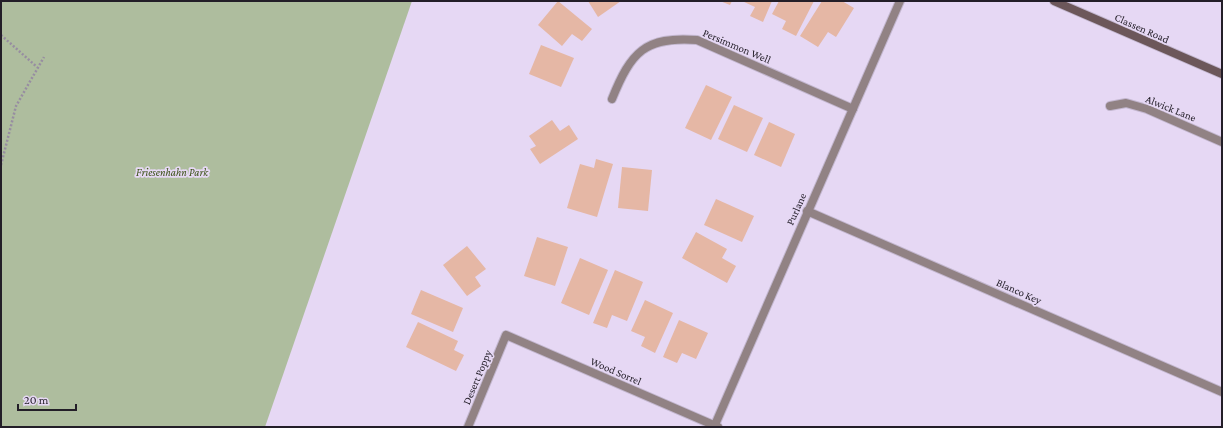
<svg xmlns="http://www.w3.org/2000/svg" width="1223" height="428" font-family="'Crimson Pro',serif">
	<rect width="100%" height="100%" fill="#e6d8f4"/>
	<polygon fill="#aebd9e" points="1,1 412,1 265,427 1,427"/>
	<g fill="#e5b7a5">
		<polygon points="558,1 592,29 582,41 572,34 562,46 538,25"/>
		<polygon points="588,1 621,1 598,17"/>
		<polygon points="720,1 732,1 730,5"/>
		<polygon points="742,1 772,1 763,22 750,16 755,7"/>
		<polygon points="779,1 814,1 796,36 782,29 786,21 772,14"/>
		<polygon points="822,1 842,1 854,8 836,37 828,32 818,47 800,36"/>
		<polygon points="541,45 574,58 561,87 529,74"/>
		<polygon points="706,85 732,97 711,140 685,128"/>
		<polygon points="734,105 763,118 747,152 718,139"/>
		<polygon points="552,120 560,131 569,125 578,139 540,164 530,149 536,146 529,136"/>
		<polygon points="769,122 795,134 781,167 754,155"/>
		<polygon points="596,159 613,164 597,217 567,208 580,164 594,168"/>
		<polygon points="622,167 652,170 648,211 618,208"/>
		<polygon points="716,199 754,216 742,242 704,225"/>
		<polygon points="696,232 727,249 722,258 736,266 727,283 682,258"/>
		<polygon points="537,237 568,247 555,286 524,276"/>
		<polygon points="467,246 486,269 475,277 481,286 467,296 443,265"/>
		<polygon points="580,258 608,270 589,315 561,303"/>
		<polygon points="615,270 643,282 627,321 612,315 607,328 593,323"/>
		<polygon points="421,290 463,308 453,332 411,314"/>
		<polygon points="645,300 673,313 655,353 641,346 645,337 631,331"/>
		<polygon points="679,320 708,333 696,359 682,353 677,363 663,357"/>
		<polygon points="418,322 458,341 454,350 464,355 456,371 406,347"/>
	</g>
	<g fill="none" stroke-linecap="round" stroke-linejoin="round">
		<defs>
			<g id="street">
				<path d="M612,99C631,52 645,36 697,40L853,109"/>
				<polyline points="1110,106 1126,103 1147,109 1222,142"/>
				<polyline points="807,211 1222,392"/>
				<polyline points="468,427 506,335 718,427"/>
				<polyline points="714,427 900,1"/>
			</g>
			<polyline id="secondary" points="1054,1 1222,74"/>
		</defs>
		<use href="#street" stroke="#c3b7cf" stroke-width="10"/>
		<use href="#secondary" stroke="#c3b7cf" stroke-width="10"/>
		<g stroke="#978da1" stroke-width="2.5" stroke-dasharray="2 2" stroke-linecap="butt">
			<polyline points="1,35 37,67"/>
			<polyline points="1,165 16,106 44,57"/>
		</g>
		<use href="#street" stroke="#918284" stroke-width="8"/>
		<use href="#secondary" stroke="#6c575a" stroke-width="8"/>
	</g>
	<g text-anchor="middle" dominant-baseline="central" stroke-width="3.5" stroke-linejoin="round" paint-order="stroke">
		<g font-size="11" fill="#231e28" stroke="#e6d8f4">
			<text transform="translate(1142 28) rotate(24)">Classen Road</text>
			<text transform="translate(737 46) rotate(23)">Persimmon Well</text>
			<text transform="translate(1171 108) rotate(22)">Alwick Lane</text>
			<text transform="translate(796 209) rotate(-66)">Purlane</text>
			<text transform="translate(1019 291) rotate(24)">Blanco Key</text>
			<text transform="translate(616 371) rotate(23)">Wood Sorrel</text>
			<text transform="translate(477 377) rotate(-67)">Desert Poppy</text>
		</g>
		<g font-size="11" font-style="italic" fill="#384f12" stroke="#e6d8f4">
			<text x="172" y="172">Friesenhahn Park</text>
		</g>
	</g>
	<rect width="1223" height="428" fill="none" stroke="#231e28" stroke-width="4"/>
	<path d="M18 404v6h58v-6" fill="none" stroke="#231e28" stroke-width="2"/>
	<text x="24" y="404" font-size="12" fill="#231e28" stroke="#e6d8f4" stroke-width="3" paint-order="stroke">20 m</text>
</svg>
